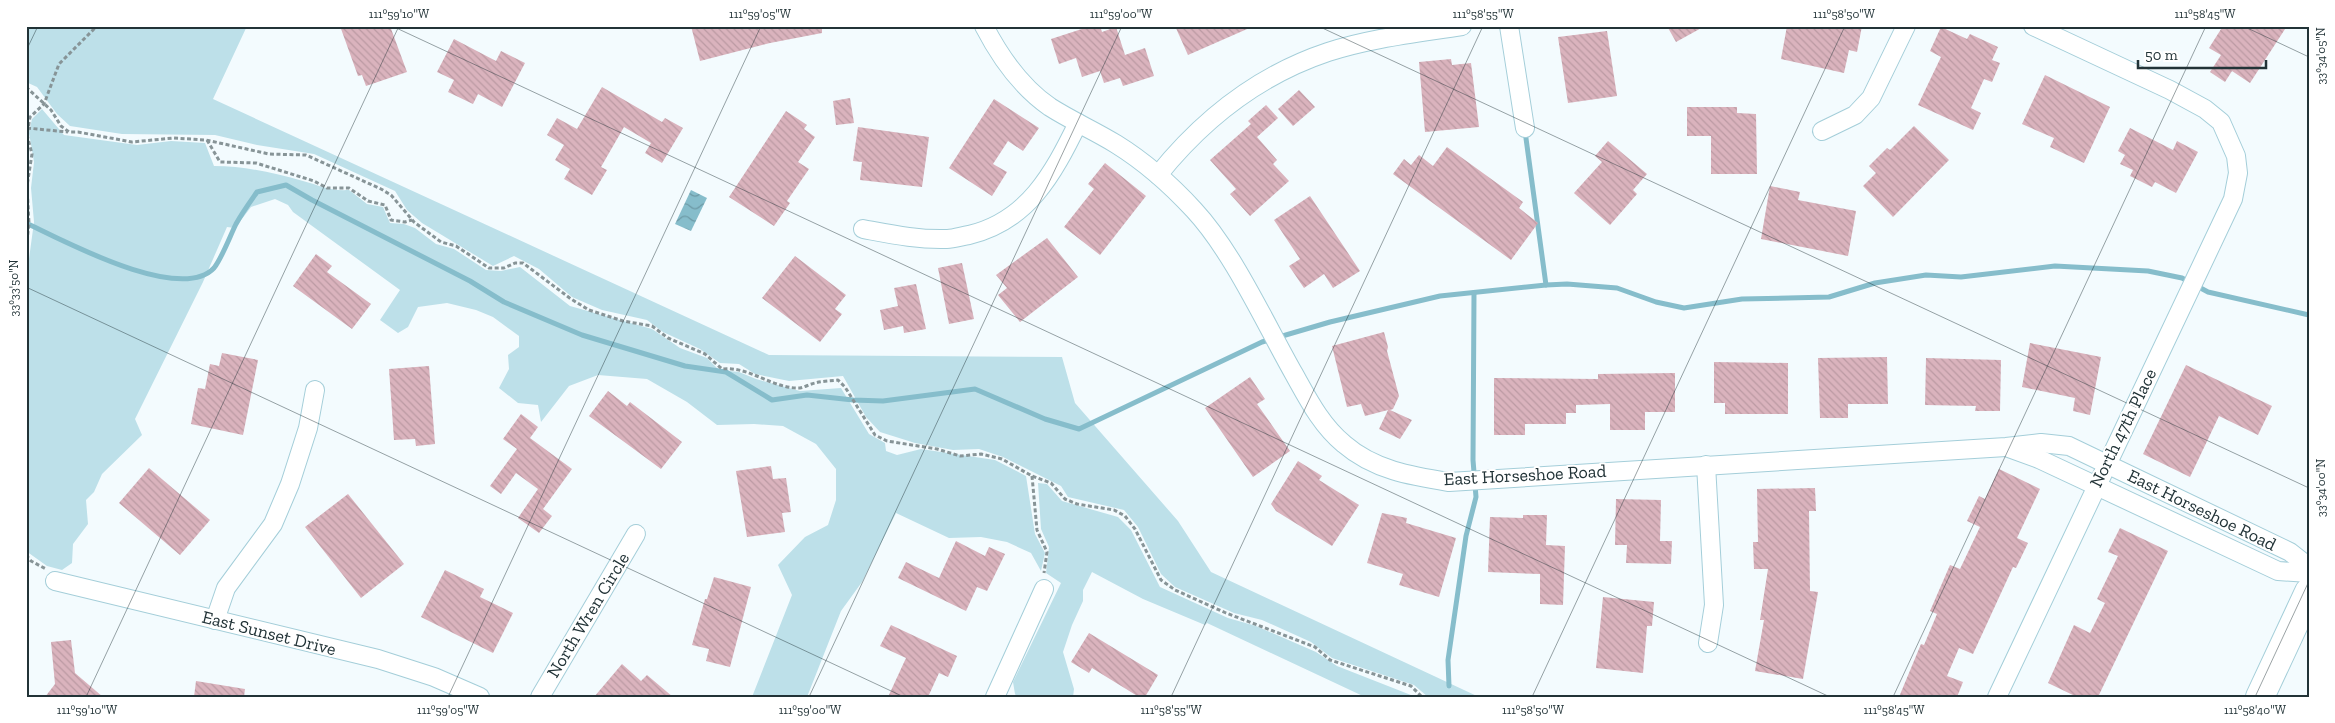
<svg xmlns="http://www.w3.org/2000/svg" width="2335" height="723" font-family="'Zilla Slab',serif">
	<defs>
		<pattern id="water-waves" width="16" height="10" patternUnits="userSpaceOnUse" patternTransform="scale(1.25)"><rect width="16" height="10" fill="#86bdcb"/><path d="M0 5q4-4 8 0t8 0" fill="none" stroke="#6d9aa6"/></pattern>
		<pattern id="building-back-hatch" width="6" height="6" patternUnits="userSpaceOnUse" patternTransform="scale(1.25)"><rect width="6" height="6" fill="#dab3bd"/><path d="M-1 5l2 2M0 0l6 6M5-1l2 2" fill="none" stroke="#bb9aa3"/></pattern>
	</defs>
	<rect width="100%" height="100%" fill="#f3fbfe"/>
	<g fill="#bde0e9">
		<polygon points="26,26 247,26 213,99 769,355 1062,357 1075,403 1178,521 1211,572 1479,697 1428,697 1414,685 1332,658 1311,642 1262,620 1234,613 1175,587 1161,574 1138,527 1124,510 1068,497 1061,486 1003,457 979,449 953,450 915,443 880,432 866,417 843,376 789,381 755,374 739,364 720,363 700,349 663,332 647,320 602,310 572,297 539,269 514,256 493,266 422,223 407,210 395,191 314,154 257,145 215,135 122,134 70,126 57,114 37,87 26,82"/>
		<path d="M42,109L64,135L137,145L171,141L205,143L214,166C245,166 273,173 303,181C322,186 328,191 349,190L367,204L383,207L390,223L404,224L415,228L436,244L454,249L486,270L501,271L520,267L570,306L652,329L680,348L707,358L719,370L739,372L756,379L800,391L841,388L869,434L885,443L886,451L897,455L921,449L995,460L1026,476L1035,534L1045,553L1041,571L1031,553L1007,542L981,537L949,538L896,513L862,582L841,611L807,697H752L792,595L778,565L805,537L828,525L836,500V469L816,444L783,426L754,424L717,425L687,402L647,379L598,375L569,386L541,422L538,405L518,403L499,388L509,369L508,355L519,347V336L493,317L476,310L447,303L418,307L408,327L398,333L380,320L400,290L293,212L288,205L275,199L251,207L235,228L227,227L203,282L135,419L142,435L102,474L94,492L86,500L88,524L73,544L72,563L62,570L47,566L26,551V281L34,222L31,188L34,162L29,133L32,119Z"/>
		<polygon points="1038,483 1047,484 1062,501 1118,517 1131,530 1160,587 1228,618 1256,626 1316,652 1337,666 1416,697 1365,697 1207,623 1205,625 1143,599 1092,572 1083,590 1083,601 1072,625 1063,652 1074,689 1073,697 1017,697 1015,694 1013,682 1061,583 1046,573 1049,547 1041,529"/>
	</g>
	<polygon fill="url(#water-waves)" points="691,190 707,198 691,231 675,224"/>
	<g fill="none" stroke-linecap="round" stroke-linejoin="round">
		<g stroke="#86bdcb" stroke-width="5">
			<polyline points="1525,131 1546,285"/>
			<path d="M26,223C62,240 180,304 214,268C222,258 230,236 236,224C242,213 250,202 257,192L286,185L312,200L470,281L504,302L582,335L685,366L726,372L772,400L807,395L853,400L883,401L975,389L1045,419L1079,429L1262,342L1330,322L1440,296L1546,285L1567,284L1617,288L1656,302L1684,308L1742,299L1829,297L1875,283L1926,275L1961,277L2055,266L2148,271L2182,278L2208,292L2309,315"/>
			<polyline points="1449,686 1448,660 1466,536 1476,497 1473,460 1474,293"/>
		</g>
	</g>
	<g fill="url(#building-back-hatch)">
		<polygon points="340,26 390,26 407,72 366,86 362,75 358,76"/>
		<polygon points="691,26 822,26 822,33 770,43 700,61"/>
		<polygon points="1091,26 1100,26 1102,32 1116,27 1125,55 1145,48 1154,76 1123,86 1120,78 1104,83 1100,71 1082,77 1076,58 1059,64 1051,39"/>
		<polygon points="1175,26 1254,26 1188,55"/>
		<polygon points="1667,26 1705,26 1676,42"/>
		<polygon points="1787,26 1862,26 1857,52 1849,50 1844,73 1781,59"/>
		<polygon points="2223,26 2287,26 2250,83 2232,71 2225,82 2210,72 2221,55 2209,48"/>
		<polygon points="1941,27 1967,39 1970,34 1998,47 1992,60 2000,63 1992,82 1984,79 1971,108 1981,113 1973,130 1918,105 1941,57 1930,51"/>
		<polygon points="1607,31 1617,96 1568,103 1558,37"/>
		<polygon points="454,39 496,61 501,51 525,63 502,107 478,94 473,104 448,92 454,80 437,72"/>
		<polygon points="1451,59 1452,65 1471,63 1479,127 1425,132 1419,62"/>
		<polygon points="2045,75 2110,107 2084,163 2050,147 2054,138 2022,124"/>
		<polygon points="602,87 662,122 665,118 683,128 662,163 645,153 651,143 624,127 601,167 607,170 592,195 564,179 570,169 555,160 564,145 547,135 557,118 577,129"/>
		<polygon points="1299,90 1315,107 1293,126 1278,109"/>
		<polygon points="850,98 854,123 836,125 833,101"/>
		<polygon points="994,99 1039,128 1023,151 1008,141 993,164 1007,172 992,196 949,168"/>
		<polygon points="1266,105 1278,118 1257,137 1277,160 1273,164 1289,181 1250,216 1230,194 1236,189 1210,160 1251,124 1248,121"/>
		<polygon points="1687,107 1737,107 1737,113 1756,114 1757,174 1711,174 1711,136 1687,136"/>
		<polygon points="786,111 807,125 804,129 815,137 798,162 809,169 787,201 790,203 774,226 729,197"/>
		<polygon points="1914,126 1949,160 1893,217 1863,186 1876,173 1869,166 1887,148 1890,150"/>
		<polygon points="858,127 929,137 922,187 860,180 862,162 853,161"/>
		<polygon points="2130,128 2173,150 2177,141 2198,152 2176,193 2155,182 2152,187 2130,176 2133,170 2120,164 2125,155 2118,151"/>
		<polygon points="1608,141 1647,174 1633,190 1637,194 1610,225 1574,193 1602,162 1595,156"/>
		<polygon points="1447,147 1523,202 1519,208 1538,223 1511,260 1393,174 1404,159 1411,165 1419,155 1433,166"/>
		<polygon points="1105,163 1146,196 1100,255 1064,227 1094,189 1088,184"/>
		<polygon points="1770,186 1800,192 1798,200 1856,211 1848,256 1761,239"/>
		<polygon points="1310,196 1360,271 1333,288 1324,274 1304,288 1289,266 1300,259 1274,220"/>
		<polygon points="1047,238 1078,277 1020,322 998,295 1007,288 996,275"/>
		<polygon points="316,254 332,266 327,272 371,304 352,329 293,286"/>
		<polygon points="795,256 846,295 835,309 842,314 820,342 762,298"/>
		<polygon points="962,263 974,319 949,324 938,268"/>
		<polygon points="916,284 926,329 904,333 903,326 884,330 880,310 898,306 894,288"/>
		<polygon points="1384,332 1388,347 1387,351 1399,396 1393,409 1390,410 1412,420 1400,439 1379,429 1388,410 1365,416 1361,404 1347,407 1332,346"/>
		<polygon points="2030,343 2101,357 2090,415 2073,411 2075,398 2022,387"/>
		<polygon points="222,353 258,360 243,435 191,424 198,388 205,389 210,364 219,366"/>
		<polygon points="1887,357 1888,404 1848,404 1848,418 1820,418 1818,358"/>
		<polygon points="1926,358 2001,360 2000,411 1975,411 1976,406 1925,405"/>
		<polygon points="1714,362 1788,363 1788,414 1725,414 1725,403 1714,403"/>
		<polygon points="2186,365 2272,406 2258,435 2219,416 2190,477 2143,454"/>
		<polygon points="429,366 435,444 416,446 415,439 394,440 389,369"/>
		<polygon points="1675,373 1675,412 1645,412 1645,430 1610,430 1610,404 1576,405 1576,413 1566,413 1566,424 1525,424 1525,435 1494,435 1494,378 1598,379 1598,374"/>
		<polygon points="1250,377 1265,399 1257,404 1290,451 1253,477 1205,408"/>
		<polygon points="608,391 627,406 630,402 682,442 661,469 589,416"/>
		<polygon points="521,414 538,427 530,438 572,469 543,509 552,516 539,533 518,518 538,489 516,473 501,494 490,486 517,449 503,439"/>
		<polygon points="1298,461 1322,476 1319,480 1359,505 1332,546 1276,511 1271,504"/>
		<polygon points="771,466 773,479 786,478 791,512 782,513 785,532 747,537 736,471"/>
		<polygon points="149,468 210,520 180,555 119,503"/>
		<polygon points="1999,469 2040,489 2017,538 2028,543 2016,568 2013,567 1973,654 1959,648 1947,676 1963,682 1957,697 1899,697 1921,644 1924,645 1937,614 1930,611 1950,565 1960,569 1980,527 1967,521 1979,496 1985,499"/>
		<polygon points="1815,488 1816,511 1809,511 1810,591 1818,592 1803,679 1755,671 1764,620 1760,620 1768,569 1754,569 1753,542 1758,542 1757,489"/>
		<polygon points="348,494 404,564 361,598 305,527"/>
		<polygon points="1616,499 1661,500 1660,541 1672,541 1671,564 1626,563 1627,545 1615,545"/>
		<polygon points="1382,513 1407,518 1406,523 1456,538 1439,597 1399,585 1403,574 1367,563"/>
		<polygon points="1523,515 1547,515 1546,545 1565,546 1563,605 1540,604 1540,574 1488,572 1490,517 1523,518"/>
		<polygon points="2120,528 2168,551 2098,697 2077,697 2048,683 2074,625 2090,633 2105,603 2097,599 2118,556 2108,552"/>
		<polygon points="956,541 985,556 989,547 1005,554 987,591 977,587 966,611 898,578 906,562 939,578"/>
		<polygon points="445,570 484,589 480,597 513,613 493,653 421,617"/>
		<polygon points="714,577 751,587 730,667 706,661 709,649 692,645 705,599 707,599"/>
		<polygon points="1603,597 1654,602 1652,626 1647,626 1643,673 1596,668"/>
		<polygon points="891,625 957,656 948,677 939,673 928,697 888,697 906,658 880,646"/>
		<polygon points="1089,633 1158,675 1145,697 1139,697 1092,668 1089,673 1071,662"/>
		<polygon points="71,640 75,673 103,697 45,697 55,684 51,642"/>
		<polygon points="622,664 641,681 647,675 673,697 594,697"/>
		<polygon points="196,681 245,689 244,697 194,697"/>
	</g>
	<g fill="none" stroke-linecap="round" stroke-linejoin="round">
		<defs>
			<g id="street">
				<path d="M984,26C1000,57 1021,87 1050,107C1072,121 1095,131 1116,144C1145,162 1171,185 1194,210C1233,252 1265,323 1294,374C1308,399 1321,425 1344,444C1374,470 1411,476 1449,482L2006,447L2041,443L2069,446L2290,552L2309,567"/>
				<polyline points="1509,26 1525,128"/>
				<polyline points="1822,131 1855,115 1871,98 1906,26"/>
				<path d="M1158,175C1203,119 1259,75 1328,52C1371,38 1418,33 1462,26"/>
				<path d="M863,229C890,234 918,240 947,239C954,239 962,236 969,235C1028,221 1053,174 1078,123"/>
				<polyline points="2009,448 2039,459 2278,571 2309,573"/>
				<polyline points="1706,465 1714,605 1708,643"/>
				<polyline points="55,581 378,659 434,677 480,697"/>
				<polyline points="215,620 226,588 273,524 290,484 308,428 315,390"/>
				<polyline points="540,697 636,534"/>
				<polyline points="995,697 1044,589"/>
				<polyline points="1997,697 2233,199 2238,173 2236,156 2221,122 2205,109 2170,90 2033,26"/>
			</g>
			<polyline id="primary" points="2260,697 2309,592"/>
		</defs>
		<use href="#street" stroke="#a4ced9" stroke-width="20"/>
		<use href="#primary" stroke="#a4ced9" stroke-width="30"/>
		<g stroke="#879497" stroke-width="3" stroke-dasharray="4 2.5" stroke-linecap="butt">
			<path d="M26,87L51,110L61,126L69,132H78L132,142L173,138L206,140L269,154L306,155L381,189L391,195L414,222L441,242L456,246L489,268H504L515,263H523L571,299L589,310L623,321L652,326L668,338L705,354L722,369C750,366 772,389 800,388C805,387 810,384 815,383C822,381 830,381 838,380L845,387L875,435L887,441L937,449L960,456L981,454L1002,459L1032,476L1051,483L1065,499L1077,504L1114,510L1125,516L1135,529L1161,580L1175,590L1226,613L1315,647L1330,660L1411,686L1422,697"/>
			<polyline points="27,128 68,132"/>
			<polyline points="207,140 220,162 256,163 314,181 327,188 349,188 368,201 385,205 391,220 405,222 412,220"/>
			<polyline points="26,248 29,224 27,186 32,154 27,135 30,117 44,104 59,64 97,26"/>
			<polyline points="1032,476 1037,530 1047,552 1044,573"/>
			<polyline points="26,555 31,561 46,569"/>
		</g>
		<use href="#street" stroke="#fff" stroke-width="18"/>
		<use href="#primary" stroke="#fff" stroke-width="28"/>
	</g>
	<path fill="none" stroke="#223337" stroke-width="1" stroke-opacity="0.45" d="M392,26L1830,697M1318,26L2309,488M2243,26L2309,57M26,51L38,26M26,287L904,697M86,697L399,26M448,697L761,26M809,697L1122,26M1171,697L1483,26M1532,697L1845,26M1893,697L2206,26M2255,697L2309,581"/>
	<g text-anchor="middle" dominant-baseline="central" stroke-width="4" stroke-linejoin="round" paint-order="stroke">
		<g font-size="18" fill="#223337" stroke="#fff">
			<text transform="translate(2123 428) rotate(-64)">North 47th Place</text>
			<text transform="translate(1525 475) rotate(-3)">East Horseshoe Road</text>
			<text transform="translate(2202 510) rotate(26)">East Horseshoe Road</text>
			<text transform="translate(588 615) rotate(-59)">North Wren Circle</text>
			<text transform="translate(269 633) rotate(14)">East Sunset Drive</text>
		</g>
	</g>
	<rect width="2335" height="723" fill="none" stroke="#ffffff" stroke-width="55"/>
	<path d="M2138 60v8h128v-8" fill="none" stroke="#223337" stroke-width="2.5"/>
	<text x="2145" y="60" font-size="15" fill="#223337" stroke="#ffffff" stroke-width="4" paint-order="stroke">50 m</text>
	<rect x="28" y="28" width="2280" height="668" fill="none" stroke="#223337" stroke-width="2"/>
	<g font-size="12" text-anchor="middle" fill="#223337">
		<text x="399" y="18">111°59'10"W</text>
		<text x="760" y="18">111°59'05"W</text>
		<text x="1121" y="18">111°59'00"W</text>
		<text x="1483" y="18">111°58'55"W</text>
		<text x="1844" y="18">111°58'50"W</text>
		<text x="2205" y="18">111°58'45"W</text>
		<text transform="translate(2321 56) rotate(-90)" y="4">33°34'05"N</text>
		<text transform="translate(14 288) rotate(-90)" y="4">33°33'50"N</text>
		<text transform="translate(2321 488) rotate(-90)" y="4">33°34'00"N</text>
		<text x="87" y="714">111°59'10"W</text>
		<text x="448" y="714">111°59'05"W</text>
		<text x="810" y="714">111°59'00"W</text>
		<text x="1171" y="714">111°58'55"W</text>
		<text x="1533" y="714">111°58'50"W</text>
		<text x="1894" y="714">111°58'45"W</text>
		<text x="2255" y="714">111°58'40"W</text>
	</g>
</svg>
